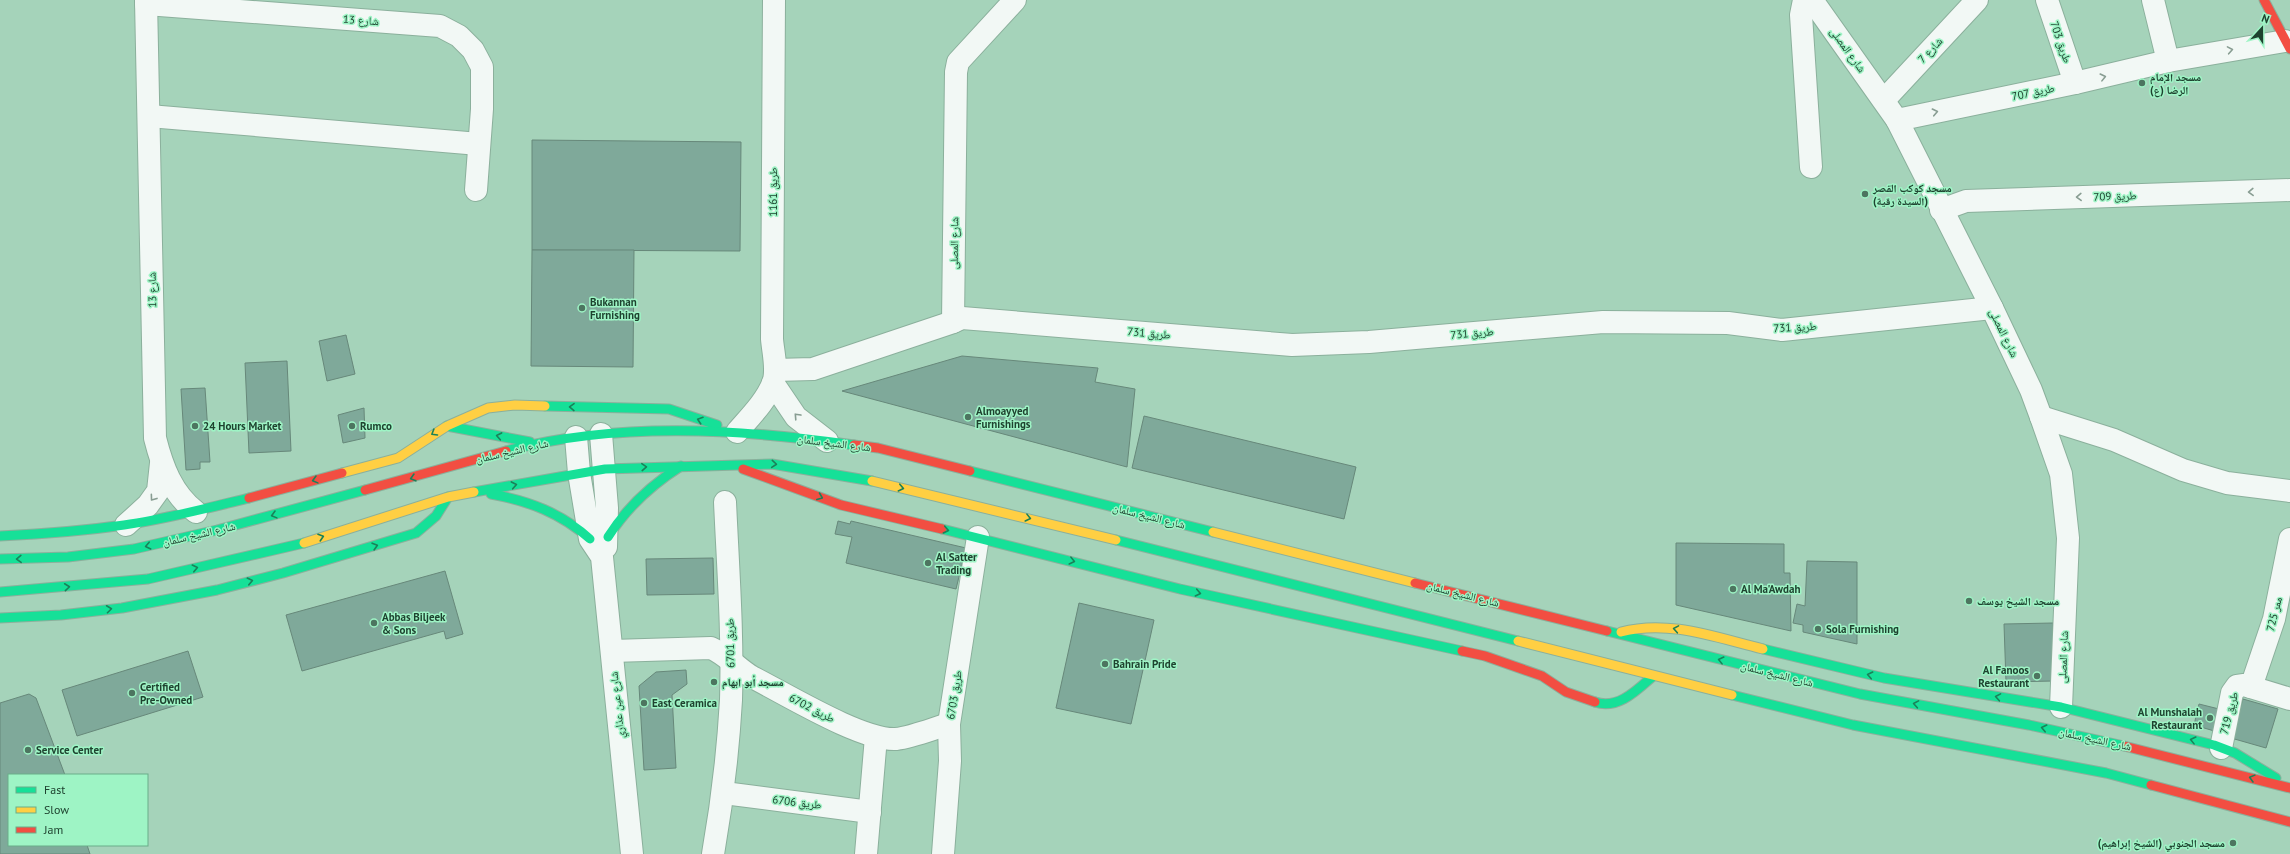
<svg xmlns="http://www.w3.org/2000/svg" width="2290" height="854" font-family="'PT Sans','Noto Naskh Arabic',sans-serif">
	<rect width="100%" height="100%" fill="#a5d3ba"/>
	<g fill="#7fa99a" stroke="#67887a">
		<polygon points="532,140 741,142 740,251 532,250"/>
		<polygon points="532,250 634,250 633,367 531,366"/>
		<polygon points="346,335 355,374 327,381 319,341"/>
		<polygon points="962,356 1098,368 1095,382 1135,389 1127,467 842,391"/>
		<polygon points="287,361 291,451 249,453 245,363"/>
		<polygon points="205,388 210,462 200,462 200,469 186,470 181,389"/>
		<polygon points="364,408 365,438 343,443 338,415"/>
		<polygon points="1144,416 1356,467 1344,519 1132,468"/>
		<polygon points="838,521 850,524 851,521 966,548 956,589 846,563 852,537 835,534"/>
		<polygon points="1676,543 1784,544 1784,573 1790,573 1791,631 1676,605"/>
		<polygon points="713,558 714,594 647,595 646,559"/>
		<polygon points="1807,561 1857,562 1857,644 1803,632 1803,625 1793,623 1797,604 1805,606"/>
		<polygon points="445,571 463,634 446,639 444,631 302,671 286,615"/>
		<polygon points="1079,603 1154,620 1131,724 1056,708"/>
		<polygon points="2053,623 2054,681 2006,682 2004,624"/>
		<polygon points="188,651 203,697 77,736 62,690"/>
		<polygon points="686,670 687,684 672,695 676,768 644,770 639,686 656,672"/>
		<polygon points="29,694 36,698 65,775 9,775 9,845 87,845 90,854 0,854 0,703"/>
		<polygon points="2243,699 2278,709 2266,748 2231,738"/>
		<polygon points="2199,704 2227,711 2221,733 2194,725"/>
	</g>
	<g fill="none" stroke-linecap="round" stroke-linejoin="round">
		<defs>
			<g id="street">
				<path d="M146,0L155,438C162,466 172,494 196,512"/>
				<polyline points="1804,0 1801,15 1811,167"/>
				<polyline points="1812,0 1897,120 1992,308 2031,390 2041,417 2061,474 2068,538 2061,707"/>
				<polyline points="2047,0 2075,83"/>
				<polyline points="2153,0 2168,61"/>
				<polyline points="146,4 440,26 459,36 473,50 482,67 482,109 476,190"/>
				<polyline points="1884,100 1977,0"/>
				<polyline points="149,116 479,144"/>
				<polyline points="1897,120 2075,83 2168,61 2285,41"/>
				<polyline points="1941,210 1966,201 2290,190"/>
				<polyline points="953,322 962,318 1292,345 1369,342 1603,322 1728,323 1782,330 1992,308"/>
				<polyline points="775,370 813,369 953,322 956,72 958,62 1015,0"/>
				<polyline points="773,383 796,417 827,441"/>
				<polyline points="2041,417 2114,440 2183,470 2227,483 2290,491"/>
				<path d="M737,432C750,417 766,401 773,383C778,371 773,352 772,339L774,0"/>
				<polyline points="601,434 607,508 606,547"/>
				<polyline points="576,437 579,473 590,539 602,557 632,854"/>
				<polyline points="126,525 148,505 158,491 161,463"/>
				<path d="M612,651L711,648C727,655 737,668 752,677C786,694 862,741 896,739C913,737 932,729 949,724"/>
				<polyline points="2251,687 2274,619 2290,539"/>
				<polyline points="2221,748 2232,693 2237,686 2244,685 2290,699"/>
				<polyline points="724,793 870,812"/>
				<path d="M713,854C722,803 728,752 731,700C733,634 728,568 725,502"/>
				<polyline points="866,854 876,737"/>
				<polyline points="943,854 950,761 949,724 978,537"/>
			</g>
			<g id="fast">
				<polyline points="545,406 669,409 717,425"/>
				<polyline points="447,426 530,442"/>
				<path d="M506,451C618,421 739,429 854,445"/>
				<polyline points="970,471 1213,532"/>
				<polyline points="474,492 605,469 772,464 872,481"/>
				<path d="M491,494C529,501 561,513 590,539"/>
				<polyline points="942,529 1180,589 1462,651"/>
				<path d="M0,536C42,534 83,531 124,525C166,519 208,508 249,498"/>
				<path d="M608,537C627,507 651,485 681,466"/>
				<polyline points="1116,540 1518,641"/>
				<polyline points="0,559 68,557 134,549 217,530 365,490"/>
				<polyline points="0,592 148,579 304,543"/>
				<polyline points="0,618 61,615 122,608 217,590 283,573 416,533 436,516 448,497"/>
				<polyline points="1607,631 1860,694 2029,725 2124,746"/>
				<polyline points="1763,649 1884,678 2061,707 2214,745 2235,753 2276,778"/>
				<polyline points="1732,695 1853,725 2106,773 2151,785"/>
				<path d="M1595,702C1618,710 1637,690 1653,676"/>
			</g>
			<g id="slow">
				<polyline points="342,473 398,458 447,426 488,408 515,405 545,406"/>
				<polyline points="872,481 1116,540"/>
				<polyline points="1213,532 1415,583"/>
				<polyline points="304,543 448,497 474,492"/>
				<path d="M1621,632C1669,619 1717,638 1763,649"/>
				<polyline points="1518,641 1732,695"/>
			</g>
			<g id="jam">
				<polyline points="2264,0 2290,49"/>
				<polyline points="854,445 878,448 970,471"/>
				<polyline points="743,469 841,505 942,529"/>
				<polyline points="365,490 506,451"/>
				<polyline points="249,498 342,473"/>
				<polyline points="1415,583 1607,631"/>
				<polyline points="1462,651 1485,656 1542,676 1566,692 1595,702"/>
				<polyline points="2124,746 2290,788"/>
				<polyline points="2151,785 2290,822"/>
			</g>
		</defs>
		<use href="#street" stroke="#8bb09c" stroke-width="24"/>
		<use href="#fast" stroke="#8bb09c" stroke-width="11"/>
		<use href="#slow" stroke="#8bb09c" stroke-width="11"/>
		<use href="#jam" stroke="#8bb09c" stroke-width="11"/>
		<use href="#street" stroke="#f2f8f5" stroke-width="22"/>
		<use href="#fast" stroke="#16e098" stroke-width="9"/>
		<use href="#slow" stroke="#ffcf43" stroke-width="9"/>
		<use href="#jam" stroke="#f24e42" stroke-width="9"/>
	</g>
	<defs><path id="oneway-chevron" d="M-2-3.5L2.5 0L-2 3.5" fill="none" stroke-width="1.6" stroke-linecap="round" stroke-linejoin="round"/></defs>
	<g stroke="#889d92">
		<use href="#oneway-chevron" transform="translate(2230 50) rotate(-10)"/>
		<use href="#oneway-chevron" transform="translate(2103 77) rotate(-14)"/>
		<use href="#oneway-chevron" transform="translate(1935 112) rotate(-12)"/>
		<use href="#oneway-chevron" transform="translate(2251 192) rotate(178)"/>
		<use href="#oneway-chevron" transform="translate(2079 197) rotate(178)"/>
		<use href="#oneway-chevron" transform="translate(797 416) rotate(-133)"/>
		<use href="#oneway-chevron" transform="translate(153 498) rotate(126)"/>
	</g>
	<g stroke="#1b8159">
		<use href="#oneway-chevron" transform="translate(572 407) rotate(-179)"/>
		<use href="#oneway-chevron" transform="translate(700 420) rotate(-162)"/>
		<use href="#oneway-chevron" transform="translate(434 433) rotate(149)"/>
		<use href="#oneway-chevron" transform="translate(499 436) rotate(-169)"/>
		<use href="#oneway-chevron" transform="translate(774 464) rotate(5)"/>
		<use href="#oneway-chevron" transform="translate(644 467) rotate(-3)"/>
		<use href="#oneway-chevron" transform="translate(413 478) rotate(164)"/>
		<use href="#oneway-chevron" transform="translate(315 480) rotate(165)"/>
		<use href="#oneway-chevron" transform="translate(514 485) rotate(-11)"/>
		<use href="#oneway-chevron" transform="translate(901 488) rotate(13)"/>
		<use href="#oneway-chevron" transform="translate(820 497) rotate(22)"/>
		<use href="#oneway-chevron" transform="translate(274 515) rotate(165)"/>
		<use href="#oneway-chevron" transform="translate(1028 518) rotate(14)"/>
		<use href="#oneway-chevron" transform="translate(946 530) rotate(12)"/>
		<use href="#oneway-chevron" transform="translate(321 537) rotate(-18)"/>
		<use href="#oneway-chevron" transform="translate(148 546) rotate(167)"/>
		<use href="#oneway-chevron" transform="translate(375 546) rotate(-16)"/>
		<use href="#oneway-chevron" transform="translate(19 559) rotate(178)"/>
		<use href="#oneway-chevron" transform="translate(1072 561) rotate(14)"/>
		<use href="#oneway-chevron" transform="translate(195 568) rotate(-13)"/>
		<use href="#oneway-chevron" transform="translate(250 581) rotate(-13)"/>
		<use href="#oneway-chevron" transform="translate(67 587) rotate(-6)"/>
		<use href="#oneway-chevron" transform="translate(1198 593) rotate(12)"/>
		<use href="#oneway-chevron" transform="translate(109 609) rotate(-7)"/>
		<use href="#oneway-chevron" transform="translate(1676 629) rotate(-170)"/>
		<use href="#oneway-chevron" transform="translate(1721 660) rotate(-166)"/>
		<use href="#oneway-chevron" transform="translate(1870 675) rotate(-168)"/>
		<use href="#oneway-chevron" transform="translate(1998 697) rotate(-170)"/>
		<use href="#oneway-chevron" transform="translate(1916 704) rotate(-170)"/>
		<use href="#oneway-chevron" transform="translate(2044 728) rotate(-167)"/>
		<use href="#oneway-chevron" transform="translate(2193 740) rotate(-166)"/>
		<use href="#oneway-chevron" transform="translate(2252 778) rotate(-165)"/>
	</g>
	<g fill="#4d7560" stroke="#9ef4c5" stroke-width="1.5">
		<circle cx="2142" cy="83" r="4"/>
		<circle cx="1865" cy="194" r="4"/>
		<circle cx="582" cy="308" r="4"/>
		<circle cx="968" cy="417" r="4"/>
		<circle cx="195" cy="426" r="4"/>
		<circle cx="352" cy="426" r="4"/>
		<circle cx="928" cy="563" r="4"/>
		<circle cx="1733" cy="589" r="4"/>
		<circle cx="1969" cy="601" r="4"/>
		<circle cx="374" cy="623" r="4"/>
		<circle cx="1818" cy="629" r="4"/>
		<circle cx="1105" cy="664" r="4"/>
		<circle cx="2037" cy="676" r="4"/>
		<circle cx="714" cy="682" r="4"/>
		<circle cx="132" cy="693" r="4"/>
		<circle cx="644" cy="703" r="4"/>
		<circle cx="2210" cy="718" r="4"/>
		<circle cx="28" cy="750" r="4"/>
		<circle cx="2233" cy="843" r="4"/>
	</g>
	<g text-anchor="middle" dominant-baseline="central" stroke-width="3" stroke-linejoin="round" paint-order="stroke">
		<g font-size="11" fill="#1e422f" stroke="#9ef4c5">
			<text transform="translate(361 20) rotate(4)">شارع 13</text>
			<text transform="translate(2061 42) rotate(71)">طريق 703</text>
			<text transform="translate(1848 50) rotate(54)">شارع المصلى</text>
			<text transform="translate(1930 50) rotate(-47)">شارع 7</text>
			<text transform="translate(2033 92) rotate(-12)">طريق 707</text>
			<text transform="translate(773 192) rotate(-90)">طريق 1161</text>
			<text transform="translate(2115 196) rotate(-2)">طريق 709</text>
			<text transform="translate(954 243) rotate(-89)">شارع المصلى</text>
			<text transform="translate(152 290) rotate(-91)">شارع 13</text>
			<text transform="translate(1795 327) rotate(-3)">طريق 731</text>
			<text transform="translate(1149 333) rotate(5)">طريق 731</text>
			<text transform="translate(1472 333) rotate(-5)">طريق 731</text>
			<text transform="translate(2004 333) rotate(64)">شارع المصلى</text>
			<text transform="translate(834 443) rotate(7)">شارع الشيخ سلمان</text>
			<text transform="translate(512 451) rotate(-13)">شارع الشيخ سلمان</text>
			<text transform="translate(1149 516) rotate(14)">شارع الشيخ سلمان</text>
			<text transform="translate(199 534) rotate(-13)">شارع الشيخ سلمان</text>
			<text transform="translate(1463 594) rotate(14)">شارع الشيخ سلمان</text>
			<text transform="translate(2274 614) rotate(-76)">ممر 725</text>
			<text transform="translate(730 643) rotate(-91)">طريق 6701</text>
			<text transform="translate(2063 657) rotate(-88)">شارع المصلى</text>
			<text transform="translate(1777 674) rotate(14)">شارع الشيخ سلمان</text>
			<text transform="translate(954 695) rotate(-81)">طريق 6703</text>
			<text transform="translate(617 705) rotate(-96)">شارع عين عذاري</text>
			<text transform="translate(812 708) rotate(27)">طريق 6702</text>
			<text transform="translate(2229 713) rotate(-75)">طريق 719</text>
			<text transform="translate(2095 739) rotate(12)">شارع الشيخ سلمان</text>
			<text transform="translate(797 802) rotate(7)">طريق 6706</text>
		</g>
		<g font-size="11" font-weight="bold" fill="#1e422f" stroke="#9ef4c5" text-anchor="start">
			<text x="2150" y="77">مسجد الإمام<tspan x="2150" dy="13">الرضا (ع)</tspan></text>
			<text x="1873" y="188">مسجد كوكب القصر<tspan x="1873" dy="13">(السيدة رقية)</tspan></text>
			<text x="590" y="302">Bukannan<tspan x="590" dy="13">Furnishing</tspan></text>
			<text x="976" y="411">Almoayyed<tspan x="976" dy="13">Furnishings</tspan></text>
			<text x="203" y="426">24 Hours Market</text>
			<text x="360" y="426">Rumco</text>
			<text x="936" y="557">Al Satter<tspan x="936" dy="13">Trading</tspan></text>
			<text x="1741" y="589">Al Ma'Awdah</text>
			<text x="1977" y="601">مسجد الشيخ يوسف</text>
			<text x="382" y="617">Abbas Biljeek<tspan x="382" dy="13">&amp; Sons</tspan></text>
			<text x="1826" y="629">Sola Furnishing</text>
			<text x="1113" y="664">Bahrain Pride</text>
			<text x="2029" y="670" text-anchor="end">Al Fanoos<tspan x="2029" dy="13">Restaurant</tspan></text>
			<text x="722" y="682">مسجد أبو ابهام</text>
			<text x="140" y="687">Certified<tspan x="140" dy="13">Pre-Owned</tspan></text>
			<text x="652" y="703">East Ceramica</text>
			<text x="2202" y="712" text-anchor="end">Al Munshalah<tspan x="2202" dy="13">Restaurant</tspan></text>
			<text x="36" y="750">Service Center</text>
			<text x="2225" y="843" text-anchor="end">مسجد الجنوبي (الشيخ إبراهيم)</text>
		</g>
	</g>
	<rect x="8" y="774" width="140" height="72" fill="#9ef4c5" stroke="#6bad89"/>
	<rect x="16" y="787" width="20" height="6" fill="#16e098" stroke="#6bad89"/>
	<text x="44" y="794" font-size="12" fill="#1e422f">Fast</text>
	<rect x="16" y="807" width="20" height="6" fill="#ffcf43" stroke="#6bad89"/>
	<text x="44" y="814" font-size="12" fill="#1e422f">Slow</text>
	<rect x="16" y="827" width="20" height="6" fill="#f24e42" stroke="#6bad89"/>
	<text x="44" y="834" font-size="12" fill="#1e422f">Jam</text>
	<g transform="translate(2262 28) rotate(21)" stroke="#9ef4c5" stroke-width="3" paint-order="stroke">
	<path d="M0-3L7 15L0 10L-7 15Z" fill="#1e422f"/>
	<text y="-6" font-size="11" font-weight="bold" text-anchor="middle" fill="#1e422f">N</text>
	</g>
</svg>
